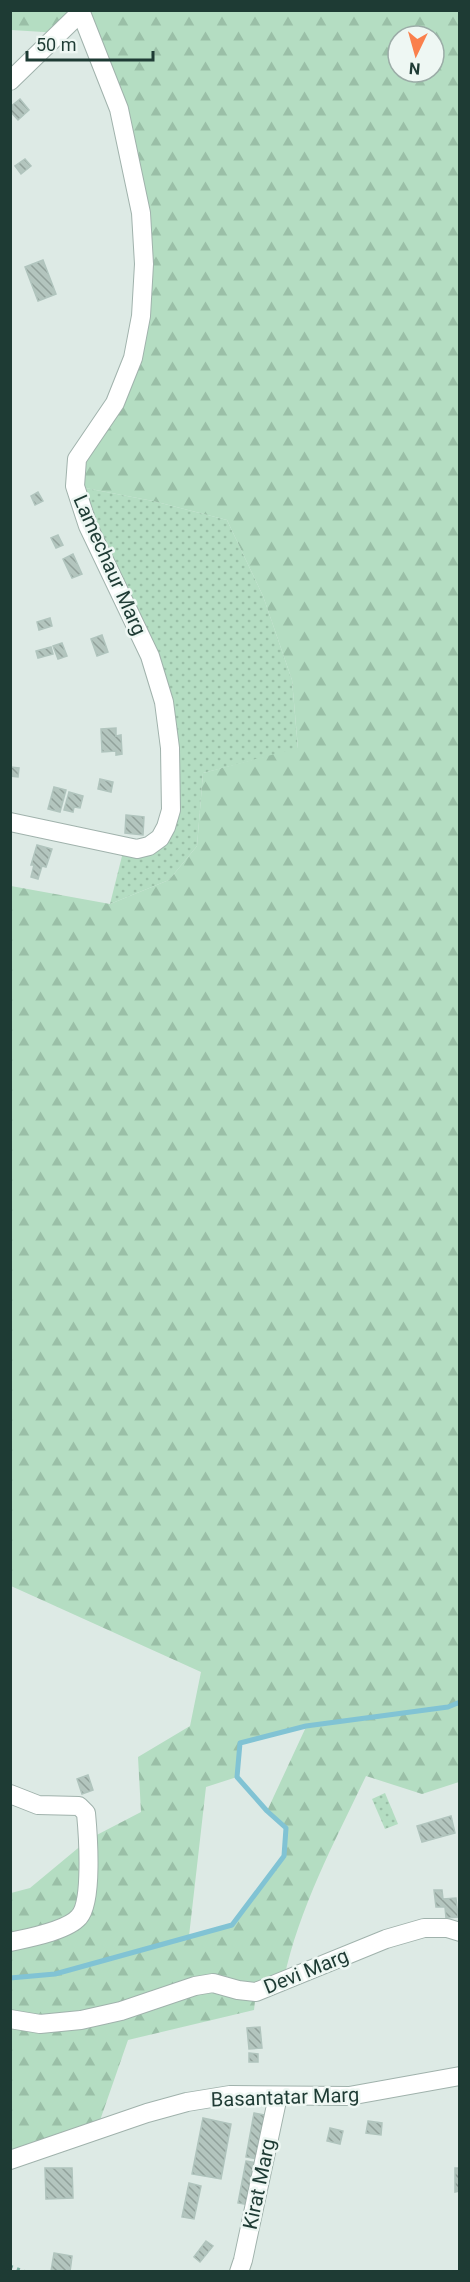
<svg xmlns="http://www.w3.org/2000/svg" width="470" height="2282" font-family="Roboto,sans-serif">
	<defs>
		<pattern id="grass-dots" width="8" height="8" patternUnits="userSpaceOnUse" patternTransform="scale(1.5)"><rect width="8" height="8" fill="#b4ddc2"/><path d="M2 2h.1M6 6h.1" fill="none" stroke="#9abfa7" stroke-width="1.8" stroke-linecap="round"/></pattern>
		<pattern id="forest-firs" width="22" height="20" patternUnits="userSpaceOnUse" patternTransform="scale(1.5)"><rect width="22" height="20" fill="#b4ddc2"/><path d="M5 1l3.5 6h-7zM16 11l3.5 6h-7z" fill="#9abfa7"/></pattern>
		<pattern id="building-back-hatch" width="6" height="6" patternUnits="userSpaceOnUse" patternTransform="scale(1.5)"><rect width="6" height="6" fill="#b3c5be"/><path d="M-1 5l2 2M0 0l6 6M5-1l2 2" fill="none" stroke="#91a19b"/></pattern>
	</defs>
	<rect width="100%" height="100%" fill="#ddeae5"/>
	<g fill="url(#grass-dots)">
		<polygon points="75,486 153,501 227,520 263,596 292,680 298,749 203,773 197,846 169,880 110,904 124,848 137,849 166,827 164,702"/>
		<polygon points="385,1793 398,1824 385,1829 372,1799"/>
	</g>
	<path fill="url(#forest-firs)" fill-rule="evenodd" d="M11,10L460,11L459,1782L422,1794L366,1776C335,1841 299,1908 284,1979L256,1992L254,2010L128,2040L97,2129L11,2160V1893L30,1888L89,1839L141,1812L138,1757L190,1726L201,1672L11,1586V886L110,904L169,880L197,846L203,773L298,748L292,680L263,596L227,520L153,501L75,486L77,459L132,358L141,213L81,13L60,33L11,30ZM398,36H434V72H398ZM306,1727L267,1811L286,1828L284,1856L232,1924L189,1936L206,1787L237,1777L240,1743Z"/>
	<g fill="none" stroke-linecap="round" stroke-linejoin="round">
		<polyline stroke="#81c3d4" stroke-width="5" points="10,1978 55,1974 232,1925 284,1856 286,1828 267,1811 237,1777 240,1743 306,1726 448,1707 460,1702"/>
	</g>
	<g fill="url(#building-back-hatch)" stroke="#b0c4bd" stroke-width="1.5">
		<polygon points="20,99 29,110 18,120 10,111 10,107"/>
		<polygon points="25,159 31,166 21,174 15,166"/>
		<polygon points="43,260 56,294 38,301 25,267"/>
		<polygon points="38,492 43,501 35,505 31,496"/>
		<polygon points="58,535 63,545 56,548 51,538"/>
		<polygon points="73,554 82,574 72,578 63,559"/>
		<polygon points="50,618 52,626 39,630 37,622"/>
		<polygon points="102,635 108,652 97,656 91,639"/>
		<polygon points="62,643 67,656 58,659 53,646"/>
		<polygon points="51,647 53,654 38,658 36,651"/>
		<polygon points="116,728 116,736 121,735 122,754 116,755 116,751 102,752 101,729"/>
		<polygon points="10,767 19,768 18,777 10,776"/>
		<polygon points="100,779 113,782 111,792 98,789"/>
		<polygon points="54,787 66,790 60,812 48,809"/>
		<polygon points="69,792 83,796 80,808 74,807 73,812 64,810"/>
		<polygon points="126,815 144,817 143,835 125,833"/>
		<polygon points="37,845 52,849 46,867 42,866 38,879 31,877 34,865 31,865"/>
		<polygon points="88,1775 93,1790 82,1794 77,1779"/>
		<polygon points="451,1816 455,1833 422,1842 417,1826"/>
		<polygon points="434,1890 442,1890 443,1899 456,1898 458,1917 446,1918 445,1907 436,1907"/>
		<polygon points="260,2027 262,2048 249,2049 247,2028"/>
		<polygon points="249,2053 258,2054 258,2062 249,2062"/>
		<polygon points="254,2113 265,2115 257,2159 246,2157"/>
		<polygon points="203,2118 231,2124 221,2179 192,2174"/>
		<polygon points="368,2121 382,2123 381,2135 366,2133"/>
		<polygon points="330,2128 343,2131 340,2144 327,2141"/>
		<polygon points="246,2161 257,2163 249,2205 238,2203"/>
		<polygon points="45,2168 72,2168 73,2198 46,2199"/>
		<polygon points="455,2168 460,2168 460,2191 455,2192"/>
		<polygon points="189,2183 201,2186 194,2219 182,2217"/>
		<polygon points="206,2241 213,2246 200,2262 194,2257"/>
		<polygon points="54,2253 72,2256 70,2272 51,2271"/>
	</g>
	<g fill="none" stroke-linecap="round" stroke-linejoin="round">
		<defs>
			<g id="minor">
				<polyline points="10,81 81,12"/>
				<polyline points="10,822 137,849 149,846 160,838 166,827 171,810 170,748 164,702 150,656 88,526 75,486 77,459 115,403 133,358 141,316 144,264 141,213 119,109 80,10"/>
				<path d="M10,1794L38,1805L79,1806L86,1813C88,1834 93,1902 79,1917C67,1931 28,1938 10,1942"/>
				<polyline points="10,2019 40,2024 81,2020 121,2011 195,1986 213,1983 238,1990 256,1992 386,1939 424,1928 447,1928 460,1932"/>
				<polyline points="10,2160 147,2113 187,2102 230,2095 349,2096 460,2076"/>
				<polyline points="239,2272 243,2260 278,2096"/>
			</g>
		</defs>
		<use href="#minor" stroke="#a0b2ac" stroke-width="20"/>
		<polyline stroke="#7cb0a2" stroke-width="3" stroke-dasharray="3 4.5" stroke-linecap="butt" points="10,2266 26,2272"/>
		<use href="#minor" stroke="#fff" stroke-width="18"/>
	</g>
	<g text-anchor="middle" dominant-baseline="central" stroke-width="5" stroke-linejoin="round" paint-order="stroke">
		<g font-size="20" fill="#1e3b34" stroke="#eef7f3">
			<text transform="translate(110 565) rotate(66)">Lamechaur Marg</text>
			<text transform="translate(306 1971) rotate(-22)">Devi Marg</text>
			<text transform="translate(285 2097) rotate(-2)">Basantatar Marg</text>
			<text transform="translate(259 2184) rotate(-78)">Kirat Marg</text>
		</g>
	</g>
	<rect width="470" height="2282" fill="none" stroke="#1e3b34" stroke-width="24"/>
	<g transform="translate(416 54) rotate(185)"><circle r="28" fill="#eef7f3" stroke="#9baca7" stroke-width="1.5"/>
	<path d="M0-4.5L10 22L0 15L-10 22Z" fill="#fa804c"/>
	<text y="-9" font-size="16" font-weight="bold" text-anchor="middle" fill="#1e3b34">N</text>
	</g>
	<path d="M27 51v9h126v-9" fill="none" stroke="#1e3b34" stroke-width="3"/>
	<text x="36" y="51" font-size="18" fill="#1e3b34" stroke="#eef7f3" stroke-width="4.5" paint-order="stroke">50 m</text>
</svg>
